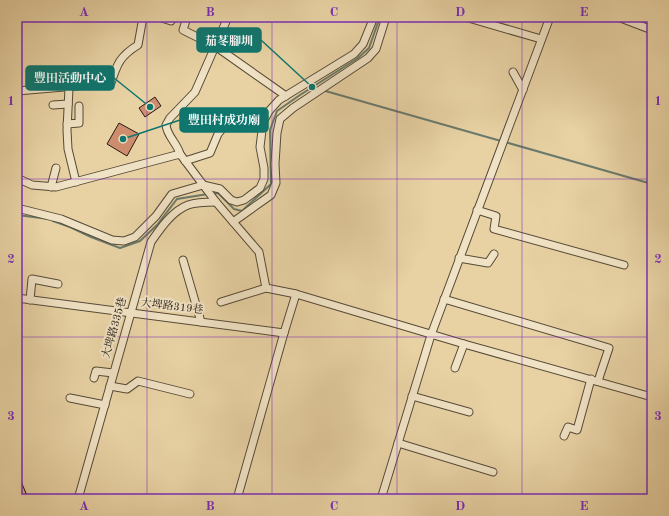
<svg xmlns="http://www.w3.org/2000/svg" width="669" height="516" font-family="'Old Standard TT','Noto Serif TC',serif">
	<rect width="100%" height="100%" fill="#e8d2a4"/>
	<filter id="stains"><feTurbulence type="fractalNoise" baseFrequency=".005" numOctaves="4"/><feColorMatrix values="0 0 0 0 .2 0 0 0 0 .09 0 0 0 0 .02 0 0 0 .5 -.17"/></filter>
	<radialGradient id="worn" r=".72"><stop offset=".6" stop-color="#630" stop-opacity="0"/><stop offset="1" stop-color="#630" stop-opacity=".3"/></radialGradient>
	<g fill="none" stroke-linecap="round" stroke-linejoin="round">
		<g stroke="#697a6c" stroke-width="2">
			<polyline points="322,90 501,141"/>
			<polyline points="505,142 652,184"/>
			<polyline points="212,194 218,193 234,209 242,211 271,184 270,130 277,111 300,95 358,58 369,48 380,17"/>
			<polyline points="17,215 49,219"/>
			<polyline points="53,221 70,227 91,237 120,248 140,241 157,225 177,199 208,194"/>
		</g>
	</g>
	<g fill="#ce8d6e" stroke="#251d13">
		<polygon points="155,97 161,106 145,117 139,108"/>
		<polygon points="119,123 139,134 127,156 107,144"/>
	</g>
	<g fill="none" stroke-linecap="round" stroke-linejoin="round">
		<defs>
			<g id="minor">
				<polyline points="159,17 171,21 173,17"/>
				<polyline points="187,17 183,30 215,46 286,96"/>
				<polyline points="465,17 541,39"/>
				<polyline points="618,17 652,30"/>
				<polyline points="513,72 523,90"/>
				<polyline points="69,88 67,130 68,149 76,182"/>
				<path d="M17,91L111,83C117,64 120,56 138,45L143,17"/>
				<polyline points="53,105 68,104"/>
				<polyline points="67,124 79,123 79,106"/>
				<path d="M180,154C177,143 167,136 166,125L170,118L195,92L228,17"/>
				<polyline points="185,161 210,153 218,134 227,123 263,122"/>
				<polyline points="17,178 32,185 56,187 180,154 216,202 259,252 266,288 296,294 464,344 652,397"/>
				<polyline points="51,187 56,168"/>
				<polyline points="17,208 61,219 112,240 124,241 135,237 156,216 172,194 203,185 220,189 231,200 237,202 244,200 260,188 264,179 264,168 260,147 263,122 269,111 279,100 354,54 363,44 374,17"/>
				<polyline points="477,210 496,216 494,229 624,265"/>
				<polyline points="233,222 271,195 276,183 275,164 277,133 280,119 293,108 368,58 376,49 386,17"/>
				<polyline points="459,258 488,263 494,254"/>
				<polyline points="183,260 201,322"/>
				<polyline points="17,298 284,333 296,294"/>
				<polyline points="444,299 609,348 598,381"/>
				<polyline points="30,300 32,279 58,284"/>
				<polyline points="221,302 266,288"/>
				<polyline points="17,307 19,298"/>
				<polyline points="455,368 464,344"/>
				<polyline points="94,378 96,371 113,373"/>
				<polyline points="110,386 127,389 138,381 190,394"/>
				<polyline points="412,396 469,412"/>
				<polyline points="70,398 105,405"/>
				<polyline points="564,436 568,427 577,430 591,379"/>
				<polyline points="398,443 493,472"/>
				<path d="M78,499L151,242C160,229 172,211 188,205C197,202 208,202 216,202"/>
				<polyline points="237,499 284,333"/>
				<polyline points="381,499 431,335 550,17"/>
			</g>
			<polyline id="major" points="17,485 23,499"/>
		</defs>
		<use href="#minor" stroke="#564a37" stroke-width="9"/>
		<use href="#major" stroke="#251d13" stroke-width="11"/>
		<use href="#minor" stroke="#f0e2c4" stroke-width="7"/>
		<use href="#major" stroke="#e4b972" stroke-width="9"/>
	</g>
	<path fill="none" stroke="#7b2cbf" stroke-width="1" stroke-opacity="0.55" d="M147,17V499M272,17V499M397,17V499M522,17V499M17,179H652M17,337H652"/>
	<g text-anchor="middle" dominant-baseline="central" stroke-width="4" stroke-linejoin="round" paint-order="stroke">
		<g font-size="11" fill="#251d13" stroke="#f0e2c4">
			<text transform="translate(172 307) rotate(7)">大埤路319巷</text>
			<text transform="translate(115 328) rotate(-74)">大埤路335巷</text>
		</g>
	</g>
	<path fill="none" stroke="#0f766e" stroke-width="1.5" d="M312 87L261 40M150 107L114 78M123 139L180 120"/>
	<g fill="#0f766e" stroke="#f0e2c4" stroke-width="1.5">
		<circle cx="312" cy="87" r="4"/>
		<circle cx="150" cy="107" r="4"/>
		<circle cx="123" cy="139" r="4"/>
	</g>
	<g fill="#0f766e" stroke="#0f766e" stroke-width="1.5">
		<rect x="197" y="28" width="64" height="24" rx="4"/>
		<rect x="26" y="66" width="88" height="24" rx="4"/>
		<rect x="180" y="108" width="88" height="24" rx="4"/>
	</g>
	<g font-size="12" text-anchor="middle" font-weight="bold" fill="#fff">
		<text x="229" y="45">茄苳腳圳</text>
		<text x="70" y="82">豐田活動中心</text>
		<text x="224" y="124">豐田村成功廟</text>
	</g>
	<rect width="669" height="516" fill="none" stroke="#e8d2a4" stroke-width="44"/>
	<rect x="22" y="22" width="625" height="472" fill="none" stroke="#7b2cbf" stroke-width="1.5"/>
	<g font-size="13" text-anchor="middle" font-weight="bold" fill="#7b2cbf">
		<text x="84" y="16">A</text>
		<text x="210" y="16">B</text>
		<text x="334" y="16">C</text>
		<text x="460" y="16">D</text>
		<text x="584" y="16">E</text>
		<text x="11" y="105">1</text>
		<text x="658" y="105">1</text>
		<text x="11" y="263">2</text>
		<text x="658" y="263">2</text>
		<text x="11" y="420">3</text>
		<text x="658" y="420">3</text>
		<text x="84" y="510">A</text>
		<text x="210" y="510">B</text>
		<text x="334" y="510">C</text>
		<text x="460" y="510">D</text>
		<text x="584" y="510">E</text>
	</g>
	<rect width="100%" height="100%" filter="url(#stains)"/>
	<rect width="100%" height="100%" fill="url(#worn)"/>
</svg>
